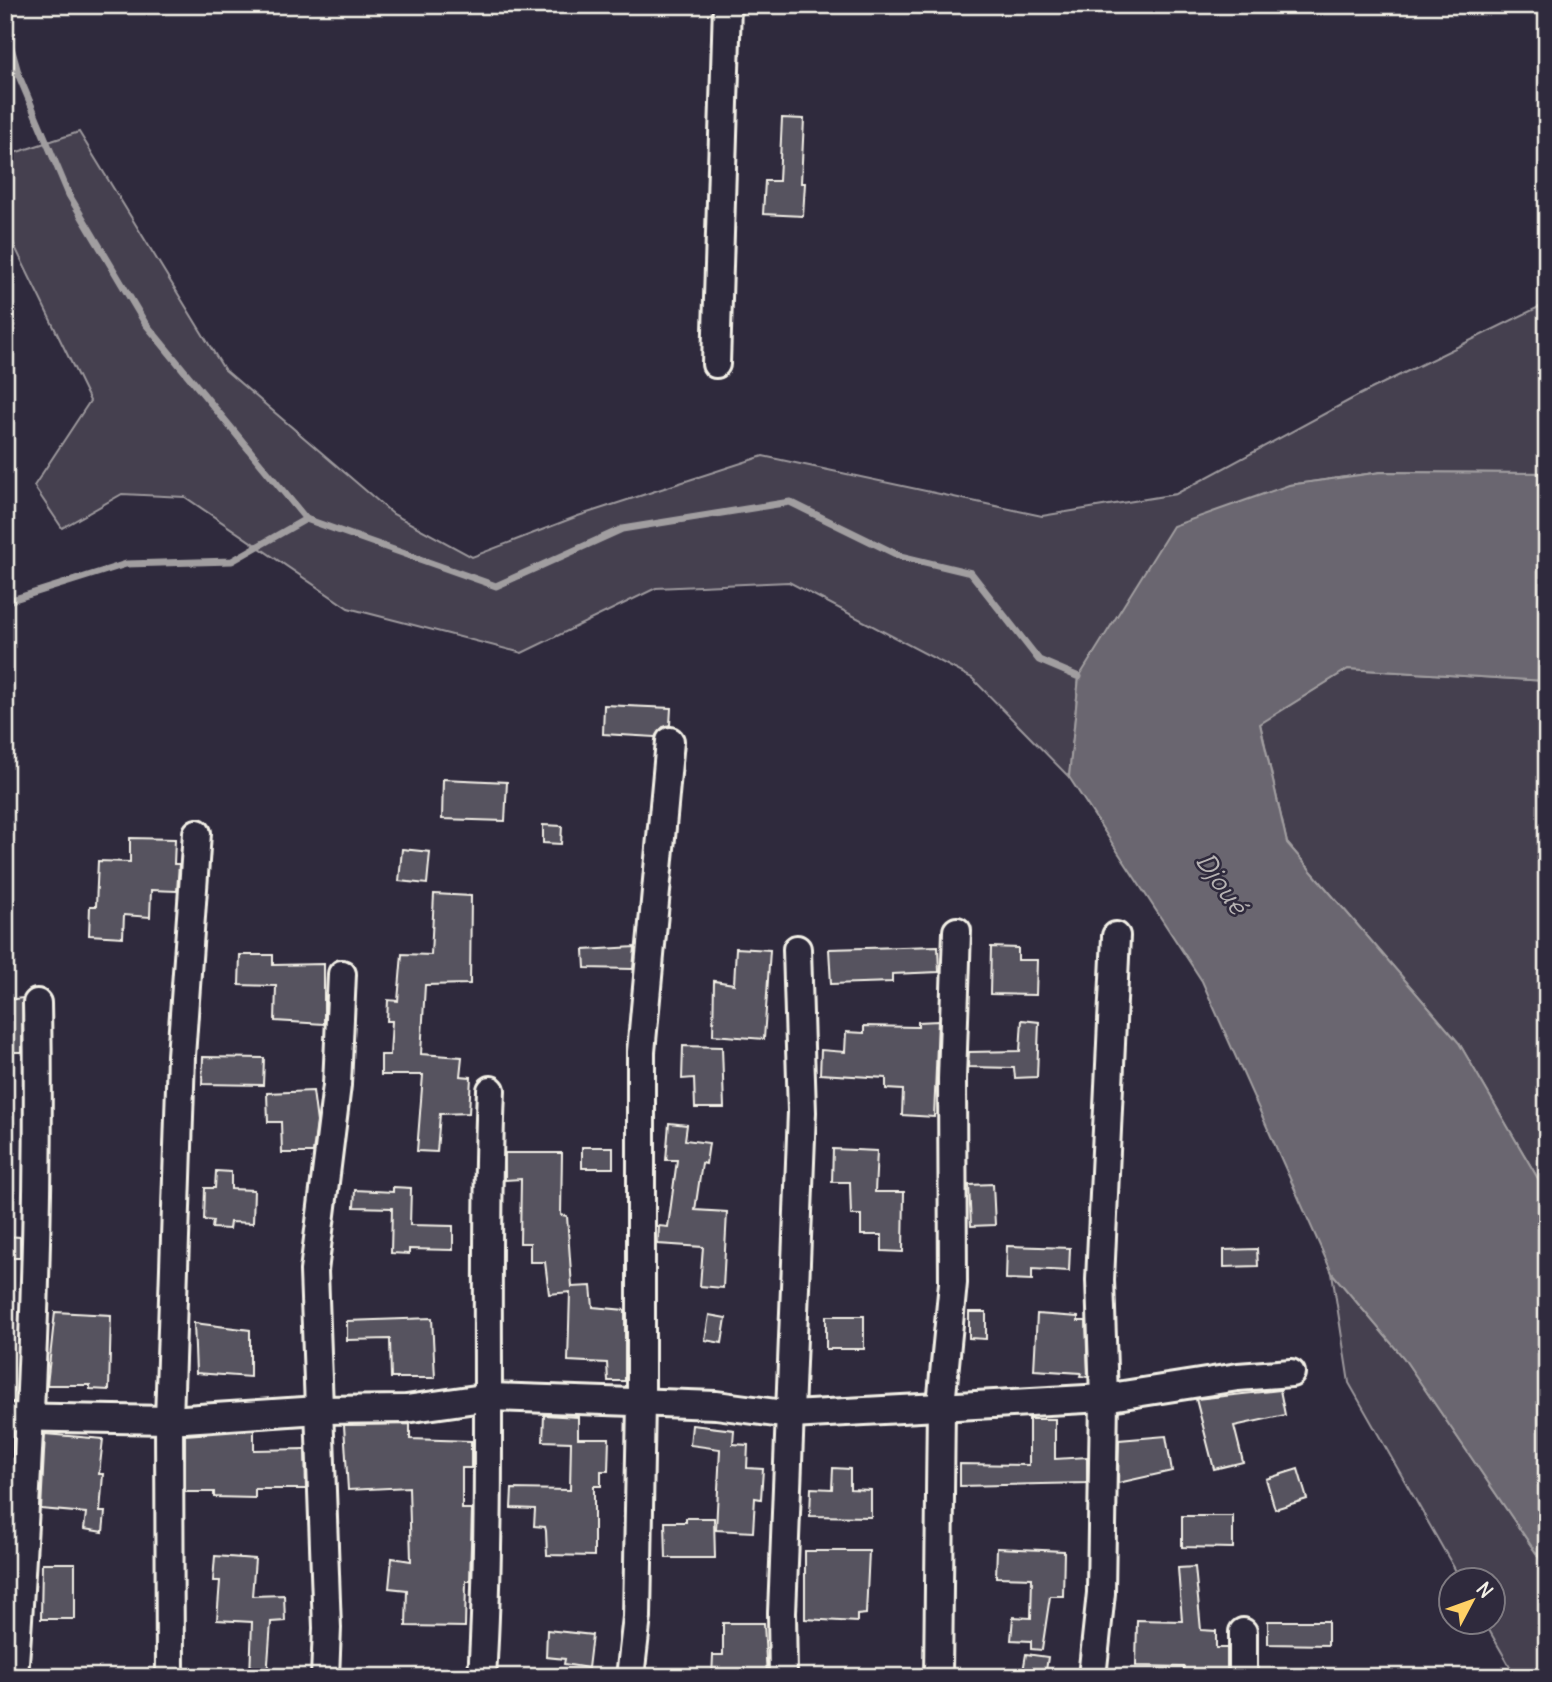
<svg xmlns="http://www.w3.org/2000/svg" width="1552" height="1682" font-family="Delius,sans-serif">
	<rect width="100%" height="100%" fill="#2f2a3d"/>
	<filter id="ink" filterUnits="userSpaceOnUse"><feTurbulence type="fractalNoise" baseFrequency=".0143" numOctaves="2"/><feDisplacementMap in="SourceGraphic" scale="14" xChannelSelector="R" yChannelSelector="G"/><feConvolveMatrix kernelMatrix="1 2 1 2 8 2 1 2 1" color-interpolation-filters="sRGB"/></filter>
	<g filter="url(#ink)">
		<g fill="#454050" stroke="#9c989c" stroke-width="2">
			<polygon points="79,132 224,369 393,514 472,557 578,516 763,456 1042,516 1176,494 1361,394 1547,303 1547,473 1381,472 1289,485 1079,677 1069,777 972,678 789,582 656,588 522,653 348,608 185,497 122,494 62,528 34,486 90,401 14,245 5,215 5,156"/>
			<polygon points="1348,669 1547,681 1547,1194 1459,1043 1287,843 1260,723"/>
			<polygon points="1332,1273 1403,1357 1547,1569 1547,1677 1516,1677 1485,1623 1492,1622 1492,1580 1461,1580 1349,1383"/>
		</g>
		<polygon fill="#6a6670" stroke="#a19ea0" stroke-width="2" points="1381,472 1547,473 1547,681 1348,669 1260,724 1287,843 1459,1043 1547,1194 1547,1569 1403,1357 1332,1273 1202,981 1069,777 1079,677 1173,526 1289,485"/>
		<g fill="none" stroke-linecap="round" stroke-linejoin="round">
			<g stroke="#a19ea0" stroke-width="7">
				<polyline points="5,26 19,76 69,195 145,323 306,519 496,586 622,529 790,502 900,556 971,573 1039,660 1079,677"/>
				<polyline points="5,602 126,564 232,561 306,519"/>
			</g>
		</g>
		<g fill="#56525f" stroke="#f4f1e8" stroke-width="2">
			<polygon points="782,118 804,119 801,183 805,183 803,216 763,214 765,181 779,181"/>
			<polygon points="604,705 671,708 670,725 663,727 655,737 603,734"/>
			<polygon points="443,779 507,782 505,821 442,819"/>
			<polygon points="543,825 562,826 561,844 543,843"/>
			<polygon points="130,838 175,839 174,864 179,864 177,891 151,890 150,917 124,915 123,937 89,935 90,906 96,906 98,861 130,862"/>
			<polygon points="402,849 430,852 427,884 399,881"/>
			<polygon points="434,894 471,896 470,984 425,985 421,1054 462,1057 460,1076 471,1077 469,1113 440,1114 437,1152 417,1151 423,1075 381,1075 381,1055 390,1055 392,1021 387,1021 388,1000 398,1001 402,954 431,955"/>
			<polygon points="938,946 939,972 892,974 892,982 831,984 829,949"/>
			<polygon points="635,947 633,969 585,968 584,950"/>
			<polygon points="991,947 1018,948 1018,960 1037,960 1036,995 990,994"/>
			<polygon points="736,948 770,950 764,1039 713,1035 714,981 734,984"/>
			<polygon points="240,955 273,955 273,965 324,964 324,1024 275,1021 276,986 239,985"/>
			<polygon points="23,998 22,1052 5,1052 5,1000"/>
			<polygon points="1022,1020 1039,1022 1037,1077 1015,1078 1014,1068 968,1067 969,1052 1020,1051"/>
			<polygon points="938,1021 934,1117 902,1115 903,1090 886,1089 886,1078 820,1074 821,1050 845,1052 846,1032 864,1033 864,1026 918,1027 918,1022"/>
			<polygon points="683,1046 722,1047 724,1108 695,1108 694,1078 682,1079"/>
			<polygon points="203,1057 264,1058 263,1085 202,1084"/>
			<polygon points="313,1091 317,1122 313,1153 282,1153 281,1122 268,1122 267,1093"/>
			<polygon points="669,1123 687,1125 685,1140 709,1143 706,1164 702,1163 695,1210 727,1212 723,1288 700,1286 703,1247 658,1244 659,1226 668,1227 677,1160 666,1160"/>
			<rect x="582" y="1147" width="31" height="21"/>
			<polygon points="833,1149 877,1151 875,1192 904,1192 903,1252 882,1251 882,1235 861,1235 861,1215 851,1215 850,1182 832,1182"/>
			<polygon points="505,1153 562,1153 561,1215 567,1216 572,1287 591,1286 593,1307 625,1310 625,1381 608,1381 607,1363 568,1361 570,1292 549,1294 545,1262 530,1262 530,1243 520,1243 521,1179 505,1180"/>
			<polygon points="216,1171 231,1172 231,1189 254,1190 253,1223 230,1222 229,1229 212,1228 213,1221 204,1220 205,1188 215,1188"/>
			<polygon points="993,1184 995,1225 971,1226 969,1185"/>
			<polygon points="393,1187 411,1188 410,1225 453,1226 453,1250 409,1249 409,1254 391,1253 392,1208 354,1207 355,1190 393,1192"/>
			<polygon points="5,1236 20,1237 20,1258 5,1258"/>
			<polygon points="1007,1246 1070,1248 1069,1271 1032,1269 1032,1280 1006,1279"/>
			<polygon points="1257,1249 1258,1266 1224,1267 1224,1250"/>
			<polygon points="55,1312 111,1315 109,1390 90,1389 90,1385 47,1385"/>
			<polygon points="969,1312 986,1312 986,1339 969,1338"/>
			<polygon points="1037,1314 1078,1317 1078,1321 1086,1321 1088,1377 1080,1376 1081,1373 1034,1370"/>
			<polygon points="709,1315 726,1318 722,1343 705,1340"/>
			<rect x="826" y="1316" width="38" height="33"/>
			<polygon points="432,1318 435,1378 391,1378 390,1339 347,1340 347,1321"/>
			<polygon points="194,1323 250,1330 250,1377 196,1373"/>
			<polygon points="1280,1390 1285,1415 1234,1426 1243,1462 1214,1469 1196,1399"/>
			<polygon points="544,1415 578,1417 578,1438 609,1438 608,1471 601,1471 601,1486 594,1486 594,1556 547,1555 546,1531 545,1527 534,1526 535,1509 511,1508 512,1489 570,1490 571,1442 543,1441"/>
			<polygon points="1029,1419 1055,1419 1055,1459 1087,1457 1087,1483 960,1486 960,1464 1029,1465"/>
			<polygon points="410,1424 410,1439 471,1441 471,1468 462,1468 462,1509 472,1509 470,1581 466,1581 465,1627 406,1626 407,1590 389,1588 392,1558 411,1561 409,1487 348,1490 344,1425"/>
			<polygon points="692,1425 734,1430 733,1444 748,1445 747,1468 763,1469 761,1499 755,1498 753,1532 716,1530 720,1449 690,1445"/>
			<polygon points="254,1430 254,1450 305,1449 306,1489 255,1489 255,1498 214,1497 214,1492 185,1492 185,1435"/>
			<polygon points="5,1433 13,1433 9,1506 5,1505"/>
			<polygon points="45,1434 103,1439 99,1474 103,1474 100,1512 105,1512 103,1532 84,1529 86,1513 41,1509"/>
			<polygon points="1166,1436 1172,1471 1118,1483 1119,1440"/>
			<polygon points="833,1468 850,1469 850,1489 871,1490 871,1517 810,1516 811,1488 832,1489"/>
			<polygon points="1298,1469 1307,1499 1275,1509 1266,1479"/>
			<polygon points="1182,1516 1233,1516 1233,1548 1182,1547"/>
			<polygon points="686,1518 714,1518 715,1558 666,1558 665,1522 686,1522"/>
			<polygon points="997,1548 1064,1551 1063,1596 1050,1596 1042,1650 1031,1649 1031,1641 1011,1640 1013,1617 1031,1618 1032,1578 996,1577"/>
			<polygon points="805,1551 869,1551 866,1614 857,1615 857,1622 805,1619"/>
			<polygon points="215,1556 255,1559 252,1596 284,1595 285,1621 271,1622 267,1677 250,1677 252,1622 217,1620 220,1581 213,1581"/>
			<polygon points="42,1563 75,1563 75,1619 41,1619"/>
			<polygon points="1195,1567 1201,1630 1216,1631 1216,1648 1227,1648 1227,1674 1184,1676 1184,1667 1136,1666 1137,1620 1182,1621 1178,1568"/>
			<polygon points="1268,1621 1328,1621 1328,1645 1268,1644"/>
			<polygon points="723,1623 764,1623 767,1677 712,1677 713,1655 723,1655"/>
			<polygon points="547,1630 592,1635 588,1668 564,1664 565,1659 546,1657"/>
			<polygon points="1026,1654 1048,1657 1045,1677 1022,1677"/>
		</g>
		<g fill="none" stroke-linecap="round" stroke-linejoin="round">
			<defs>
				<g id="minor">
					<polyline points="716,364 727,5"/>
					<polyline points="5,1417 169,1420 319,1410 406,1409 490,1397 716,1405 791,1415 1104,1398 1238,1377 1291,1373"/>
					<polyline points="1243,1632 1243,1677"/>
					<path d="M14,1677C30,1453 41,1228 37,1003"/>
					<polyline points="170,1677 169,1420 181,1056 197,833"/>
					<polyline points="325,1677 327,1628 314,1271 337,1085 342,974"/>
					<path d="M482,1677C494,1481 483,1285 491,1090"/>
					<polyline points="630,1677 637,1617 641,1402 641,1052 670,741"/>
					<polyline points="783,1677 782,1613 802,1112 797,949"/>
					<polyline points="938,1677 941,1405 953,1283 952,1079 957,931"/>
					<polyline points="1092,1677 1101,1593 1104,1398 1100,1280 1116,936"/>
				</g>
			</defs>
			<use href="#minor" stroke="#f4f1e8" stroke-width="32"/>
			<use href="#minor" stroke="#2f2a3d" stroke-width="26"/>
		</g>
	</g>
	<g text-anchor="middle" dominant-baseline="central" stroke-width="5" stroke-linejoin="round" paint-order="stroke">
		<g font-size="26" font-style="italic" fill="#b6b2b2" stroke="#2f2a3d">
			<text transform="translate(1222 883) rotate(55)">Djoué</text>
		</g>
	</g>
	<rect width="1552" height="1682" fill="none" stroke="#2f2a3d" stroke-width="28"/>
	<rect x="14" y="14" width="1524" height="1654" fill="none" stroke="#f4f1e8" stroke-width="2.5" filter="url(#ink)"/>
	<g transform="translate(1472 1601) rotate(49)"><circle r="33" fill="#2f2a3d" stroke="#7e7a81" stroke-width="2"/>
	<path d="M0-5L12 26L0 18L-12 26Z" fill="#ffd166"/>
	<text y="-10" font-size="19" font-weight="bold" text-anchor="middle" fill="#f4f1e8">N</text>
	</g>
</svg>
